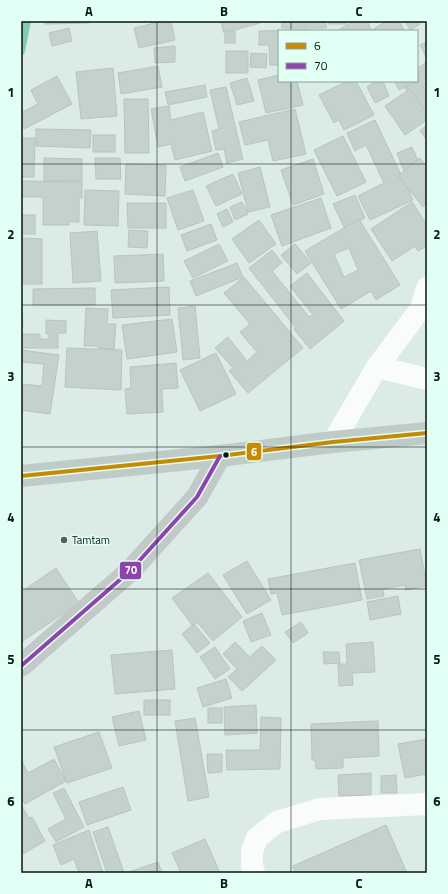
<svg xmlns="http://www.w3.org/2000/svg" width="448" height="894" font-family="'Titillium Web',sans-serif">
	<rect width="100%" height="100%" fill="#dbebe5"/>
	<g fill="none" stroke-linecap="round" stroke-linejoin="round">
		<polyline stroke="#84c9b3" stroke-width="8" points="21,51 27,21"/>
	</g>
	<g fill="#c4d1cc" stroke="#b8c4c0" fill-rule="evenodd">
		<polygon points="45,21 89,21 89,23 45,24"/>
		<polygon points="163,21 171,21 175,40 139,48 134,28"/>
		<polygon points="221,21 259,21 260,23 224,33"/>
		<rect x="282" y="21" width="44" height="7"/>
		<rect x="329" y="21" width="17" height="3"/>
		<polygon points="354,21 367,21 372,31 341,31 340,29"/>
		<polygon points="387,21 399,21 405,31 375,31 373,29"/>
		<polygon points="405,21 419,21 420,24 410,30"/>
		<polygon points="69,28 72,41 52,46 49,33"/>
		<polygon points="308,30 279,31 279,65 270,65 269,45 259,45 259,31"/>
		<rect x="225" y="31" width="10" height="12"/>
		<polygon points="427,42 427,58 420,45"/>
		<polygon points="175,46 175,62 155,63 154,48"/>
		<rect x="226" y="51" width="22" height="22"/>
		<polygon points="251,53 267,54 266,68 250,67"/>
		<polygon points="427,62 427,85 423,87 427,93 427,121 400,81 417,81 417,69"/>
		<polygon points="158,66 162,87 121,94 118,73"/>
		<polygon points="113,68 117,116 81,119 76,72"/>
		<polygon points="417,73 420,80 399,90 394,81 417,81"/>
		<polygon points="279,75 279,81 297,81 303,105 266,113 258,80"/>
		<polygon points="57,76 72,104 24,129 21,122 21,113 38,104 31,90"/>
		<polygon points="247,78 254,101 237,105 230,83"/>
		<polygon points="347,81 356,81 374,115 344,130 339,120 334,123 319,95"/>
		<polygon points="372,81 383,81 389,96 375,103 367,87 373,83"/>
		<polygon points="205,85 207,97 168,105 165,92"/>
		<polygon points="226,87 243,159 227,163 224,149 216,150 212,131 219,129 210,90"/>
		<polygon points="410,89 427,114 427,120 405,135 385,106"/>
		<polygon points="124,99 148,99 149,153 125,153"/>
		<polygon points="169,106 171,120 203,112 212,151 175,160 171,144 158,147 151,109"/>
		<polygon points="295,109 306,154 273,161 268,140 245,145 239,122"/>
		<polygon points="375,120 413,200 370,220 358,196 384,183 366,145 355,151 347,133"/>
		<polygon points="427,125 427,140 420,131"/>
		<polygon points="36,129 91,130 90,148 36,146"/>
		<rect x="93" y="135" width="22" height="17"/>
		<polygon points="343,136 366,182 337,196 314,150"/>
		<polygon points="21,138 35,138 34,177 21,177"/>
		<polygon points="412,147 427,181 412,192 397,153"/>
		<polygon points="218,153 223,167 185,181 180,167"/>
		<polygon points="44,158 82,159 82,181 44,181"/>
		<polygon points="95,158 120,158 121,179 96,179"/>
		<polygon points="420,158 427,167 427,204 423,207 398,176"/>
		<polygon points="313,159 324,194 293,205 281,170"/>
		<polygon points="126,164 166,165 165,196 125,194"/>
		<polygon points="260,167 270,207 248,212 238,173"/>
		<polygon points="233,174 242,194 216,206 206,186"/>
		<polygon points="21,181 82,182 82,198 79,198 79,222 69,222 69,225 43,225 43,197 21,197"/>
		<polygon points="85,190 119,191 118,226 84,225"/>
		<polygon points="193,190 204,221 178,230 167,198"/>
		<polygon points="355,195 365,218 344,227 333,204"/>
		<polygon points="321,198 331,228 282,246 271,215"/>
		<polygon points="242,202 248,214 235,220 230,207"/>
		<polygon points="412,202 427,225 427,246 418,251 415,246 392,261 371,229"/>
		<polygon points="127,203 166,203 166,228 128,228"/>
		<polygon points="227,209 233,222 223,227 217,214"/>
		<rect x="21" y="215" width="14" height="19"/>
		<path d="M359,219L400,285L376,300L371,291L341,309L305,251ZM349,248L358,270L344,277L334,254Z"/>
		<polygon points="259,220 276,244 249,263 232,239"/>
		<polygon points="211,224 217,240 187,251 181,235"/>
		<polygon points="129,230 148,231 147,248 128,247"/>
		<polygon points="97,231 101,281 73,283 70,233"/>
		<polygon points="21,238 42,239 42,284 21,284"/>
		<polygon points="219,244 228,261 193,278 184,261"/>
		<polygon points="295,244 311,263 297,274 281,255"/>
		<polygon points="272,250 282,263 272,271 309,317 313,315 290,286 307,273 344,321 310,349 294,329 296,328 249,268"/>
		<polygon points="163,254 164,281 115,283 114,256"/>
		<polygon points="237,263 243,277 196,296 190,281"/>
		<polygon points="244,277 303,348 248,393 229,371 233,368 215,348 228,337 247,361 257,352 240,332 250,324 224,293"/>
		<polygon points="169,287 170,315 113,318 111,290"/>
		<polygon points="95,288 95,305 33,305 33,289"/>
		<polygon points="21,297 23,327 21,327"/>
		<polygon points="195,306 200,358 183,360 178,308"/>
		<polygon points="86,308 108,309 107,324 116,324 114,349 98,348 98,346 84,346"/>
		<polygon points="172,319 177,352 127,359 122,325"/>
		<polygon points="46,320 66,321 66,333 58,333 58,348 21,348 21,334 40,334 40,339 49,339 49,334 46,334"/>
		<polygon points="67,348 122,350 121,390 65,387"/>
		<polygon points="21,350 59,355 50,414 21,410 21,384 42,386 44,364 21,362"/>
		<polygon points="216,353 236,394 200,411 180,370"/>
		<polygon points="176,363 178,388 162,389 163,412 127,414 125,389 131,388 130,367"/>
		<polygon points="420,549 427,586 406,590 405,585 383,589 384,596 367,599 359,560"/>
		<polygon points="247,561 271,600 247,614 223,575"/>
		<polygon points="355,563 362,600 282,615 277,593 271,594 268,579"/>
		<polygon points="56,568 79,603 21,642 21,592"/>
		<polygon points="208,573 242,617 213,641 197,622 192,625 172,598"/>
		<polygon points="398,596 401,614 370,620 367,602"/>
		<polygon points="262,613 271,635 251,642 243,621"/>
		<polygon points="301,622 308,633 293,643 285,632"/>
		<polygon points="194,624 210,643 197,653 182,634"/>
		<polygon points="235,642 250,657 262,646 276,660 242,691 228,677 237,669 223,654"/>
		<polygon points="373,642 375,672 352,673 353,685 339,686 338,664 347,664 346,644"/>
		<polygon points="215,647 230,669 215,679 200,657"/>
		<polygon points="172,650 175,689 115,694 111,655"/>
		<polygon points="323,652 339,652 340,663 324,664"/>
		<polygon points="226,679 232,698 203,707 197,688"/>
		<rect x="144" y="700" width="26" height="15"/>
		<polygon points="256,705 257,733 225,735 224,707"/>
		<rect x="208" y="708" width="14" height="15"/>
		<polygon points="139,711 146,740 119,746 112,717"/>
		<polygon points="261,717 281,718 280,769 227,770 226,750 260,750"/>
		<polygon points="195,718 209,797 188,801 175,721"/>
		<polygon points="378,721 379,756 343,758 343,768 316,769 315,760 312,760 311,724"/>
		<polygon points="99,732 112,768 67,783 54,747"/>
		<polygon points="427,739 427,774 405,778 398,744"/>
		<polygon points="207,754 222,754 222,772 208,773"/>
		<polygon points="54,759 66,781 25,804 21,797 21,760 28,773"/>
		<polygon points="371,773 371,795 339,796 338,775"/>
		<polygon points="396,775 397,793 381,793 381,776"/>
		<polygon points="123,787 131,810 87,825 79,802"/>
		<polygon points="64,788 84,827 56,842 48,829 66,819 53,793"/>
		<polygon points="21,805 29,818 32,817 45,841 21,855"/>
		<polygon points="386,825 407,873 364,873 363,872 360,873 296,873 293,866"/>
		<polygon points="108,827 124,873 107,873 93,832"/>
		<polygon points="89,830 103,873 79,873 74,859 61,865 53,845"/>
		<polygon points="205,839 220,873 181,873 172,853"/>
		<polygon points="158,862 162,873 126,873"/>
	</g>
	<g fill="none" stroke-linecap="round" stroke-linejoin="round">
		<g stroke="#fafcfb" stroke-width="22">
			<polyline points="421,308 427,288"/>
			<polyline points="377,367 427,379"/>
			<polyline points="254,873 252,865 252,851 257,838 277,822 320,809 427,804"/>
		</g>
		<polyline stroke="#fafcfb" stroke-width="22" points="333,442 377,367 421,308 427,302"/>
		<polyline stroke="#c3c9c8" stroke-width="22" points="21,666 130,571 197,497 220,456"/>
		<polyline stroke="#becbc6" stroke-width="22" points="21,476 220,456 333,442 427,433"/>
		<defs>
			<polyline id="bus-1" points="21,476 220,456 333,442 427,433"/>
			<polyline id="bus-2" points="21,666 130,571 197,497 220,456"/>
		</defs>
		<use href="#bus-1" stroke="#e2fff3" stroke-width="7"/>
		<use href="#bus-2" stroke="#e2fff3" stroke-width="7"/>
		<use href="#bus-1" stroke="#c88903" stroke-width="4"/>
		<use href="#bus-2" stroke="#8e44ad" stroke-width="4"/>
	</g>
	<path fill="none" stroke="#0a1411" stroke-width="1" stroke-opacity="0.55" d="M157,21V873M291,21V31M291,81V873M21,164H427M21,305H427M21,447H427M21,589H427M21,730H427"/>
	<circle fill="#0a1411" stroke="#e2fff3" stroke-width="1.5" cx="226" cy="455" r="3.5"/>
	<circle fill="#535f5b" stroke="#e2fff3" stroke-width="1.5" cx="64" cy="540" r="4"/>
	<g text-anchor="middle" dominant-baseline="central" stroke-width="3" stroke-linejoin="round" paint-order="stroke">
		<g font-size="11" fill="#0a1411" stroke="#e2fff3" text-anchor="start">
			<text x="72" y="540">Tamtam</text>
		</g>
	</g>
	<g stroke="#e2fff3" stroke-width="1.5">
		<rect x="246" y="442" width="16" height="19" rx="4" fill="#c88903"/>
		<rect x="119" y="561" width="23" height="19" rx="4" fill="#8e44ad"/>
	</g>
	<g font-size="11" text-anchor="middle" font-weight="bold" fill="#fff">
		<text x="254" y="456">6</text>
		<text x="131" y="574">70</text>
	</g>
	<rect width="448" height="894" fill="none" stroke="#e2fff3" stroke-width="44"/>
	<rect x="278" y="30" width="140" height="52" fill="#e2fff3" stroke="#8ca199"/>
	<rect x="286" y="43" width="20" height="6" fill="#c88903" stroke="#8ca199"/>
	<text x="314" y="50" font-size="12" fill="#0a1411">6</text>
	<rect x="286" y="63" width="20" height="6" fill="#8e44ad" stroke="#8ca199"/>
	<text x="314" y="70" font-size="12" fill="#0a1411">70</text>
	<rect x="22" y="22" width="404" height="850" fill="none" stroke="#0a1411" stroke-width="1.5"/>
	<g font-size="13" text-anchor="middle" font-weight="bold" fill="#0a1411">
		<text x="89" y="16">A</text>
		<text x="224" y="16">B</text>
		<text x="359" y="16">C</text>
		<text x="11" y="97">1</text>
		<text x="437" y="97">1</text>
		<text x="11" y="239">2</text>
		<text x="437" y="239">2</text>
		<text x="11" y="381">3</text>
		<text x="437" y="381">3</text>
		<text x="11" y="522">4</text>
		<text x="437" y="522">4</text>
		<text x="11" y="664">5</text>
		<text x="437" y="664">5</text>
		<text x="11" y="806">6</text>
		<text x="437" y="806">6</text>
		<text x="89" y="888">A</text>
		<text x="224" y="888">B</text>
		<text x="359" y="888">C</text>
	</g>
</svg>
